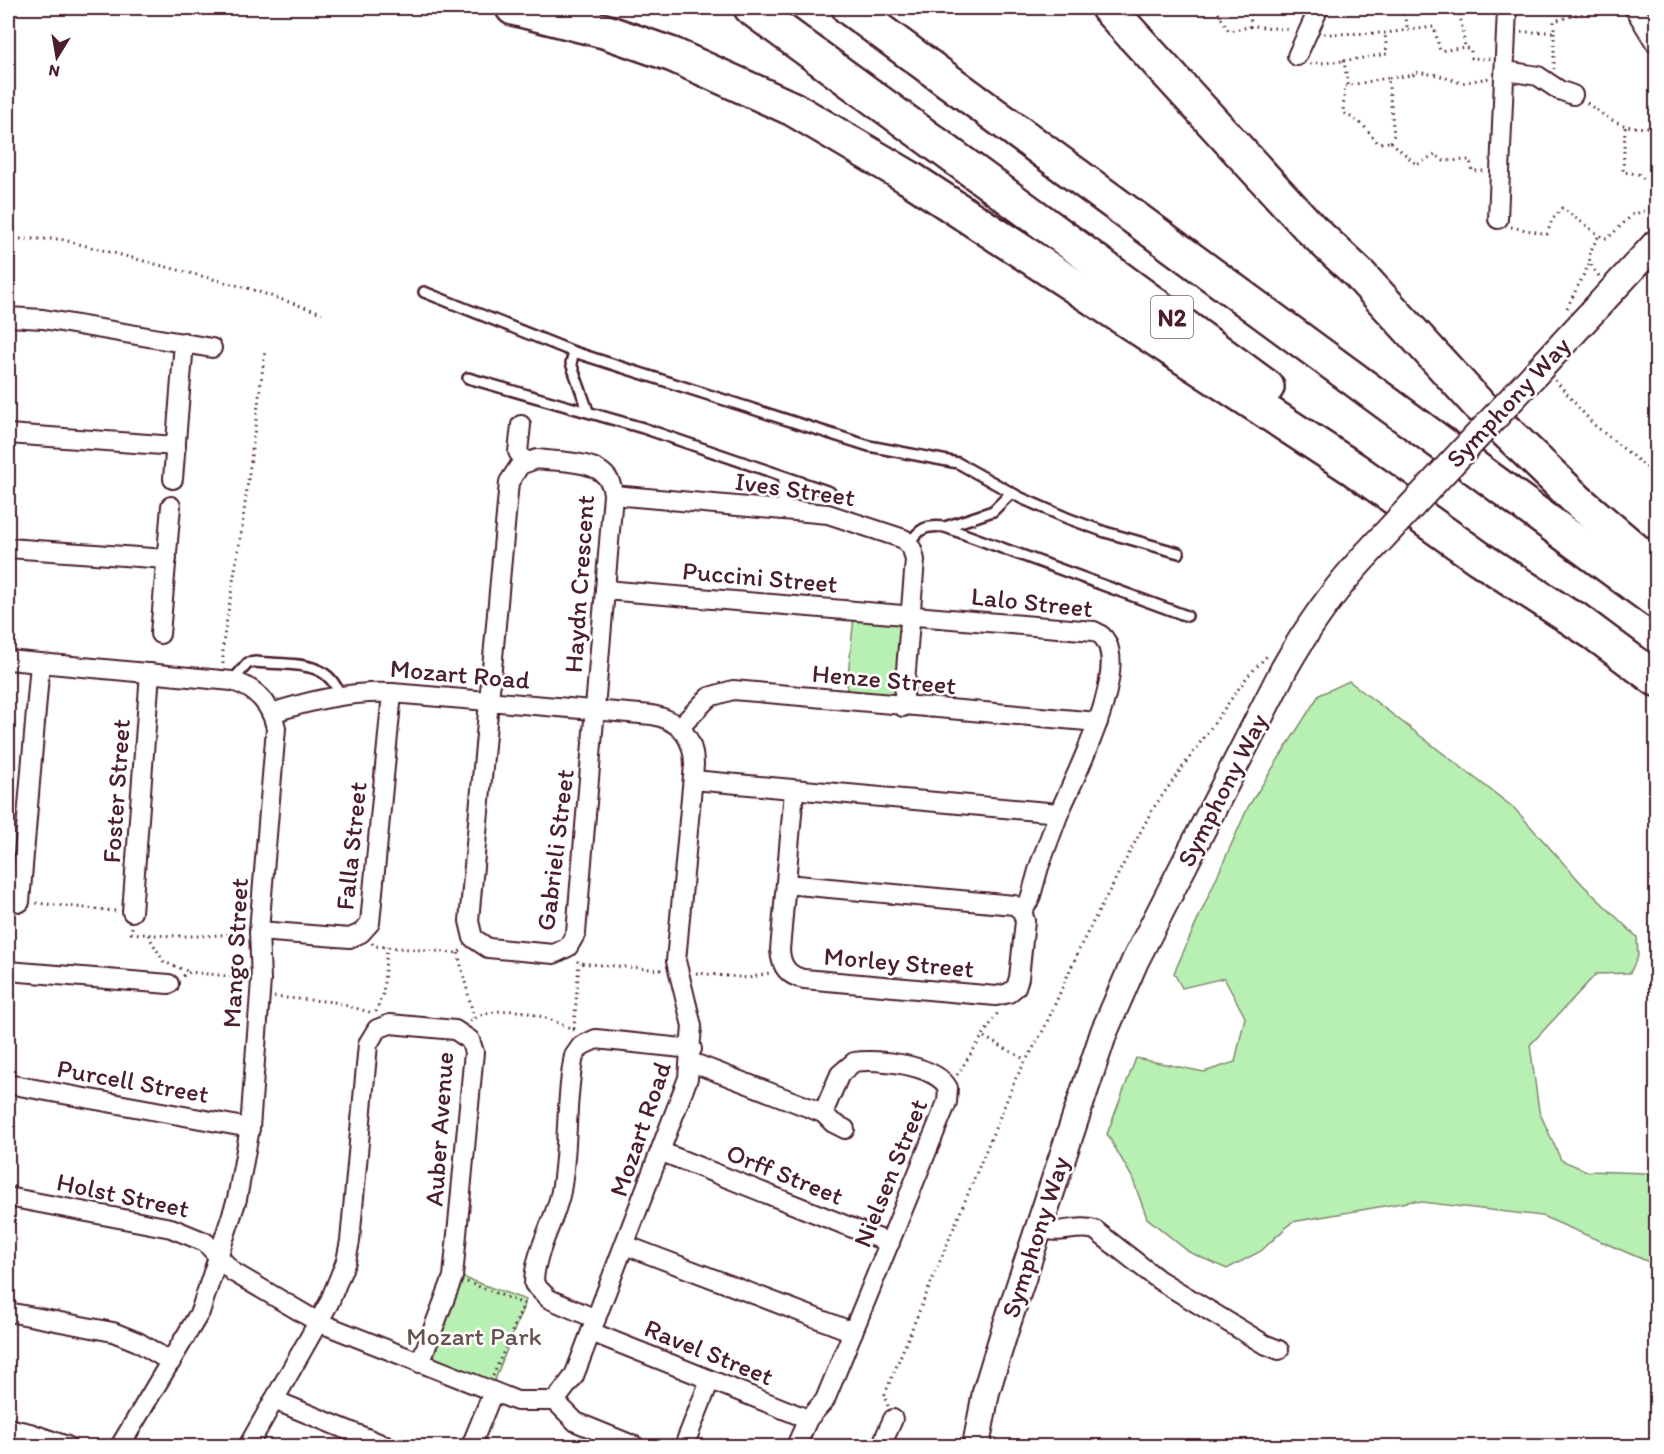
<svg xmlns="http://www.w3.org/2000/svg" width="1664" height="1454" font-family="Itim,sans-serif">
	<rect width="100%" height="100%" fill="#fff"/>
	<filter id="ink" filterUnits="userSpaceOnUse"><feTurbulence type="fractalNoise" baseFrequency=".0167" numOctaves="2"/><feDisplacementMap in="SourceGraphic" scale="12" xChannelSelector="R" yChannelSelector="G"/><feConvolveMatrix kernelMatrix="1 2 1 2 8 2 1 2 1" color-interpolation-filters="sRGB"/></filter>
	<g filter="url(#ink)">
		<g fill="#b8efb2" stroke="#81876e" stroke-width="1.5">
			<polygon points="854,616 897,622 903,631 897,691 891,697 846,696"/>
			<polygon points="1349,681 1514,808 1583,885 1637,937 1638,956 1630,973 1596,974 1530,1045 1539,1111 1561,1160 1587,1171 1646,1173 1656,1177 1656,1265 1542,1216 1413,1201 1292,1222 1261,1251 1227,1269 1189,1252 1147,1218 1132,1177 1107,1134 1136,1058 1204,1072 1235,1062 1245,1017 1224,978 1182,988 1174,973 1248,807 1319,695"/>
			<polygon points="459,1276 526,1300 493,1385 438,1361 433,1353"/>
		</g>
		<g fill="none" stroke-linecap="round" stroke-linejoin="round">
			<defs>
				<g id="service">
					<polyline points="424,292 574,352 869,446 958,463 1021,498 1067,518 1105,532 1179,553"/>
					<polyline points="574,352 571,363 588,411"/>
					<polyline points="468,378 643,428 830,492"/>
					<polyline points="782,510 784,478"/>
					<polyline points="945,527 993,511 1011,493"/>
					<path d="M909,544C920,528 926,525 945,527L1187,616"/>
					<path d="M232,681L248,663L256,662C290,666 328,658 340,696"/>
				</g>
				<g id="minor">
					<polyline points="1634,8 1656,44"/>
					<polyline points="1297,56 1319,8"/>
					<polyline points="1506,71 1538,76 1559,90 1573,95"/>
					<polyline points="1498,219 1507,8"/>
					<polyline points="8,317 43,319 212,348"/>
					<polyline points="521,425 518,452 525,462"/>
					<polyline points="8,434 176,446"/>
					<path d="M537,459C565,463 611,458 613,495L576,933L568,947L554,954L488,948L473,938L469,921L509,482L520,465Z"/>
					<polyline points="173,479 184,342"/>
					<polyline points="613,495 828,514 904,539 912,549 915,560 903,707"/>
					<polyline points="8,548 167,559"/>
					<path d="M605,590L1094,631C1142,650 1072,782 1059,813L693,780"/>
					<polyline points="160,634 171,506"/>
					<path d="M8,660L232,681C256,688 271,704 276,728L259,931L261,980L250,1128L237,1199L200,1312L120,1446"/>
					<path d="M272,713C311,700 350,691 392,693L652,715C679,720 694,738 694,765L676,961L692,1026L688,1078L574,1376L555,1401"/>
					<polyline points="680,727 709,697 733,690 1098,722"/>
					<path d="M786,884L1014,905L1022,911L1025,921L1019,978L1016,987L1009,993L996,996L804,979C788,976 781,966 780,950L794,791"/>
					<polyline points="20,902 40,663"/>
					<polyline points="1022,911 1030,899 1039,867 1059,813"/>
					<polyline points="132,912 150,673"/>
					<polyline points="259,931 350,938 361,933 370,923 392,693"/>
					<polyline points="8,971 169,984"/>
					<path d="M691,1062L823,1113L840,1074L854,1062C878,1058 936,1065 948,1088L947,1102L825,1400L808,1419L796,1446"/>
					<polyline points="8,1084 250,1128"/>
					<polyline points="823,1113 833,1123 845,1129"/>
					<polyline points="662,1152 890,1243"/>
					<polyline points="8,1197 171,1228 205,1242 233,1272 318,1322 517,1401 555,1401"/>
					<path d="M1038,1228C1061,1236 1075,1224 1095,1230L1159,1280L1264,1344L1279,1350"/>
					<polyline points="625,1245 853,1332"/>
					<polyline points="8,1312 113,1332 138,1342 171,1362"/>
					<path d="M596,1319L549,1299L534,1284C534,1252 555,1222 561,1191C569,1147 565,1100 574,1056L581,1046L596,1039L692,1049"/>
					<polyline points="591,1332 808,1419"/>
					<polyline points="274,1400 386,1446"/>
					<polyline points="555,1401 576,1422 635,1446"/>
					<polyline points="8,1428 30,1433 67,1446"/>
					<polyline points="248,1446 329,1303 346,1261 350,1241 368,1044 377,1029 390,1024 455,1030 470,1040 474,1052 453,1277 420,1363"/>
					<polyline points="471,1446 493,1392"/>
					<polyline points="684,1446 710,1380"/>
					<polyline points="881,1446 893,1419"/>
				</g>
				<g id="secondary">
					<polyline points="1536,373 1656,243"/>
					<path d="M976,1446L986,1392L1004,1333L1104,1032L1135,961L1284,669C1307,628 1333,591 1365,556"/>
				</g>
				<g id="motorway">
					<polyline points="513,8 604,31 673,55 793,109 908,177 1354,469 1479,558 1591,631"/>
					<polyline points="751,8 1267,387"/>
					<polyline points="849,8 1656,601"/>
					<polyline points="1108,8 1310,228 1359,274 1479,405 1578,501 1656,568"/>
					<polyline points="1574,618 1656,679"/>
				</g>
			</defs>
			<use href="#service" stroke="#4a1f2b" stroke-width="14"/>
			<use href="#minor" stroke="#4a1f2b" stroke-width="22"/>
			<use href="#secondary" stroke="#4a1f2b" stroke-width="30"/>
			<use href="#motorway" stroke="#4a1f2b" stroke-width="38"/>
			<g stroke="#4a1f2b" stroke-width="3" stroke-dasharray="1.5 4.5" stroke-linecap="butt">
				<polyline points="1215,8 1229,31 1254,26 1291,30"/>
				<polyline points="1402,8 1408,30"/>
				<polyline points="1459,8 1465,47"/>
				<polyline points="1250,27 1252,8"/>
				<polyline points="1521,32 1554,32 1554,21 1589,11 1618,8"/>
				<polyline points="1554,32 1554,69"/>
				<polyline points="1324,34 1385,33 1434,27 1440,51 1465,47 1471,50 1471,58 1490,59"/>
				<polyline points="1310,64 1344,61"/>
				<polyline points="1388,78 1345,86 1343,112 1363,125 1378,143 1391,142"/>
				<polyline points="1348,85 1344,61 1387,54 1385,33"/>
				<path d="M1587,103C1612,122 1624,130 1656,127"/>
				<polyline points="1625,127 1623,172 1638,174 1656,189"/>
				<polyline points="1391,142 1394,135 1388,78 1413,75 1414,72 1438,75 1461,83 1490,78"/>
				<polyline points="1391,142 1417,165 1435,154 1444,161 1470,160 1472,171 1485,171"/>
				<polyline points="1511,227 1547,234 1552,220 1562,208 1603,238 1608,238 1632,215 1653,208 1656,212"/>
				<polyline points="8,239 60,239 247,288 322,313"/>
				<path d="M1599,276C1584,258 1589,254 1599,235"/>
				<polyline points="1567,308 1589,264"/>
				<polyline points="1555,380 1593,424 1656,475"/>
				<polyline points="223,664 223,643 242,527 265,351"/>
				<polyline points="36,903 116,911"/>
				<path d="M132,927L131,933C170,937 206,937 244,933"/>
				<polyline points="148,935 164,962 190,972"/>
				<polyline points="372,943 374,946 458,953 461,950"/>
				<polyline points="458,953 474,1018"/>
				<polyline points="577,961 579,963 662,970"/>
				<polyline points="696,973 749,978 769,973"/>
				<polyline points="183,976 190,972 244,978"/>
				<polyline points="274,997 334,1002 373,1013"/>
				<polyline points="376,1012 383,994 387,947"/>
				<path d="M470,1021C506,1000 541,1015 575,1030"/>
				<polyline points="574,1029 579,963"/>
				<polyline points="984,1037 1026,1060"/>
				<polyline points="957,1075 999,1011"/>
				<polyline points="467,1282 524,1304"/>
				<polyline points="493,1376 526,1299"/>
				<polyline points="888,1406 884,1396 1016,1078 1044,1029 1082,943 1152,810 1247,677 1267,656"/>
			</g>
			<use href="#service" stroke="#fff" stroke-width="9"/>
			<use href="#minor" stroke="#fff" stroke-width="18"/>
			<use href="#secondary" stroke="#fff" stroke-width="26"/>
			<use href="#motorway" stroke="#fff" stroke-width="33"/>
			<defs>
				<polyline id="secondary-bridge" points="1365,556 1536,373"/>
			</defs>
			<use href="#secondary-bridge" stroke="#4a1f2b" stroke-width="30" stroke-linecap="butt"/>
			<use href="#secondary-bridge" stroke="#fff" stroke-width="26"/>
		</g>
	</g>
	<g text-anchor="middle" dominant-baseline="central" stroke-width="5" stroke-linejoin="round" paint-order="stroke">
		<rect fill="#fff" stroke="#80626b" stroke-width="1.5" x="1151" y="296" width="42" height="42" rx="4.5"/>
		<g font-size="24" font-weight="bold" fill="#4a1f2b">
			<text x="1172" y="317">N2</text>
		</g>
		<g font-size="26" fill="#4a1f2b" stroke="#fff">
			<text transform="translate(1508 402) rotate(-47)">Symphony Way</text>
			<text transform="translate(795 489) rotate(8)">Ives Street</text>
			<text transform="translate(760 577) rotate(5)">Puccini Street</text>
			<text transform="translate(579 584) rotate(-86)">Haydn Crescent</text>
			<text transform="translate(1032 602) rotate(6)">Lalo Street</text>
			<text transform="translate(460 674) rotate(5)">Mozart Road</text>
			<text transform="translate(884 679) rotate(5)">Henze Street</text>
			<text transform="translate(1222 790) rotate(-63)">Symphony Way</text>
			<text transform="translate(116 791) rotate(-86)">Foster Street</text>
			<text transform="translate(351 846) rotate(-84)">Falla Street</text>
			<text transform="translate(555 850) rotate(-83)">Gabrieli Street</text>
			<text transform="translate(235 953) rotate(-87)">Mango Street</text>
			<text transform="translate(899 962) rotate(5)">Morley Street</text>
			<text transform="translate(133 1081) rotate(10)">Purcell Street</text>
			<text transform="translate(439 1129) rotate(-86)">Auber Avenue</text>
			<text transform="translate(640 1129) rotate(-71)">Mozart Road</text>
			<text transform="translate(890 1173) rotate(-68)">Nielsen Street</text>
			<text transform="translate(785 1174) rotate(22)">Orff Street</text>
			<text transform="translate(123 1195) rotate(12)">Holst Street</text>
			<text transform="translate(1035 1237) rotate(-72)">Symphony Way</text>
			<text transform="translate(709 1352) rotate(22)">Ravel Street</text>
		</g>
		<g font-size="26" fill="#66534d" stroke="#fff">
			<text x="474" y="1336">Mozart Park</text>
		</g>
	</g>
	<rect width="1664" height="1454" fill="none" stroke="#fff" stroke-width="30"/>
	<rect x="15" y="15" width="1634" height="1424" fill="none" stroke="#4a1f2b" stroke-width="2" filter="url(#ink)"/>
	<g transform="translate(57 57) rotate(191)" stroke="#ffffff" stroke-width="4.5" paint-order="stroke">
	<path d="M0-4.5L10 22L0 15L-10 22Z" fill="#4a1f2b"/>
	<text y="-9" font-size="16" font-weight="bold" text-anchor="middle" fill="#4a1f2b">N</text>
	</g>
</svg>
